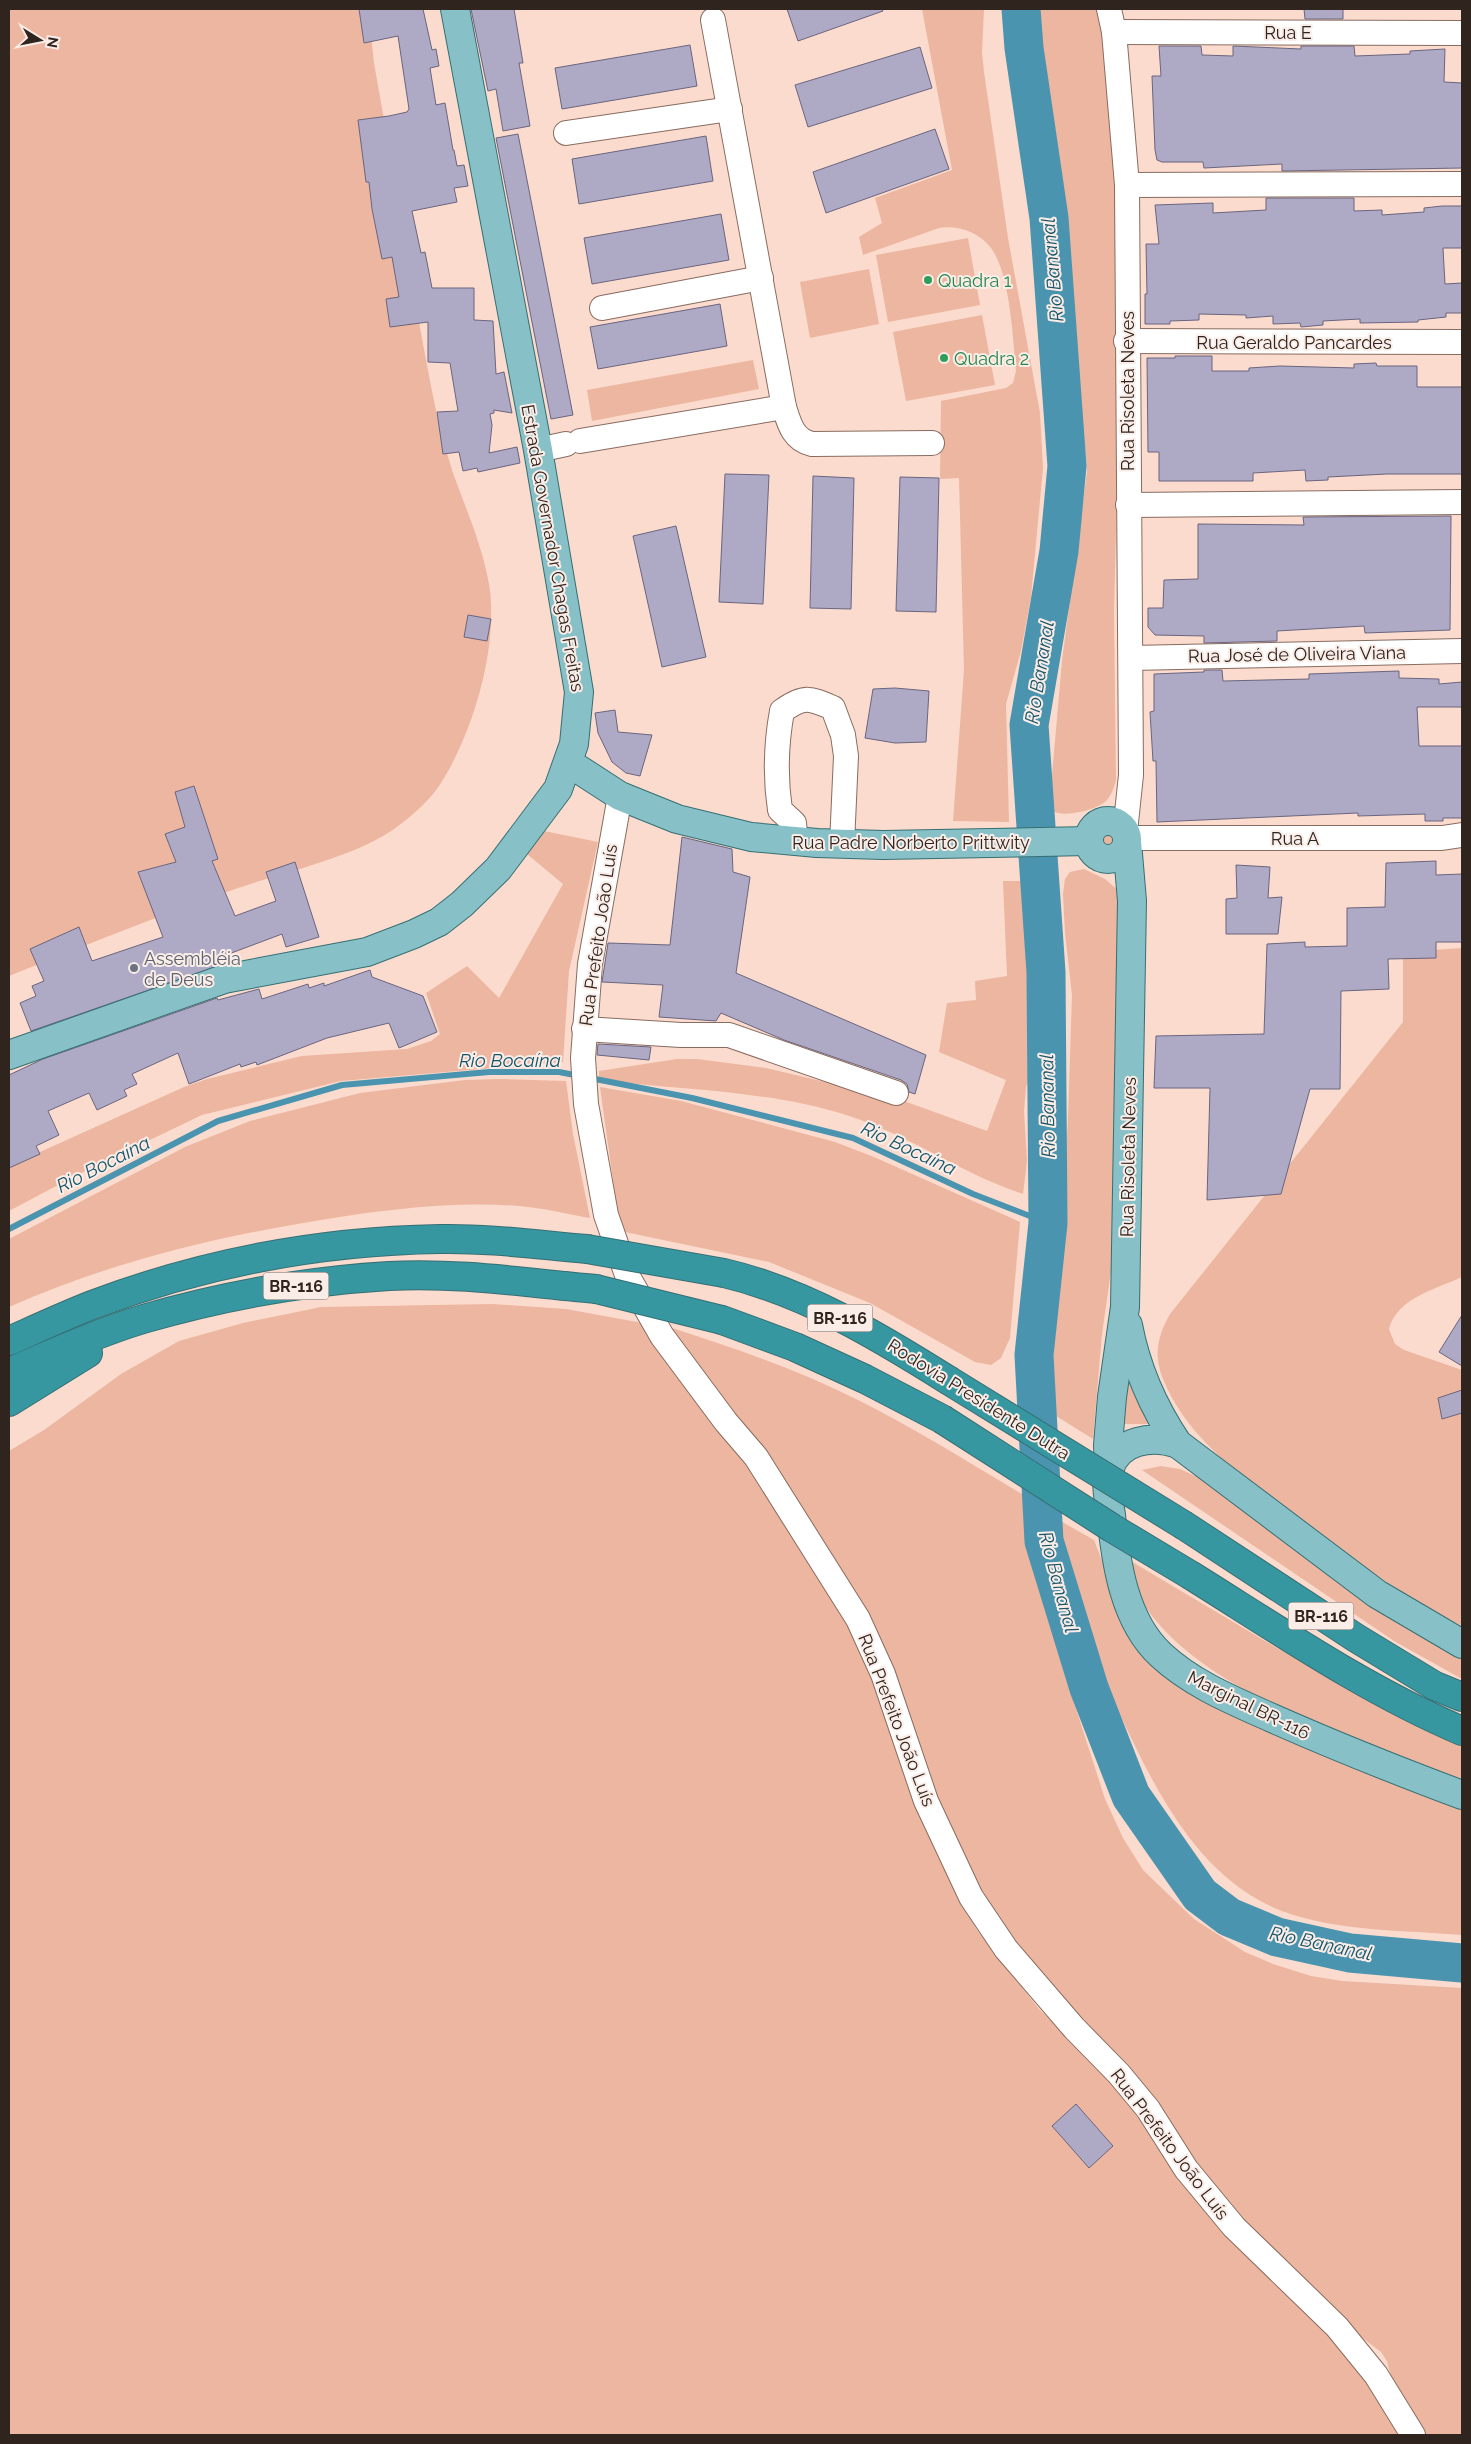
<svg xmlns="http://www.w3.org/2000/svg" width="1471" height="2444" font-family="Raleway,sans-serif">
	<rect width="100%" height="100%" fill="#fbdbcd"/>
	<g fill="#ecb6a0">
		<path d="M9,9H368L374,63C394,174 411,285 433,396C438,421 445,448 453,473C466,509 482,545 489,584C499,645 474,731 441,783C431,799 413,815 398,826C359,856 285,872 238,888C161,915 85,945 9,976Z"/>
		<path d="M922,9H984L982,53L984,72L1008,238L1040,413L1043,468L1031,597L1021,651L1006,704L1009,822L953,821L964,670L959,478L940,479L941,401L1006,388L1013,383L1016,371C1013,339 1010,273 991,248C979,232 958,225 939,228L863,255L859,237L882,223L875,198L952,170Z"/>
		<path d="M1027,9H1097L1102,28L1114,154L1117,239L1118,449L1114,612L1116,780C1114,788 1111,796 1106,801C1096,810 1064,818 1053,811L1050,798L1062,661L1087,472L1086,455L1057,268L1029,61Z"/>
		<polygon points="968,238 980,305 888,322 876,255"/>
		<polygon points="869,269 879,324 810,338 800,282"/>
		<polygon points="982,315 995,385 906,401 893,332"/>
		<polygon points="753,360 759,389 592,421 587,390"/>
		<path d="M1108,824L1118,827L1115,855C1107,858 1101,857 1095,851V831Z"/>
		<polygon points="539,830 598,842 569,971 563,1062 341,1081 202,1115 77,1175 9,1211 9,1166 184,1087 207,1079 302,1056 407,1049 431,1041 440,1034 426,993 467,966 499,998 563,884 527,854"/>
		<polygon points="1084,869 1105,879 1120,892 1120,1182 1112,1264 1102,1334 1093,1439 1045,1409 1051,1304 1063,1220 1068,1118 1072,995 1065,933 1063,894 1065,879 1070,872"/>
		<path d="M1003,881H1022L1028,886L1031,895L1034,957L1043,1023L1039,1048L1026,1087L1024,1111L1027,1161L1023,1194C962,1174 908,1134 846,1115C766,1090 682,1090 599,1080V1071L677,1059H697L766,1068L901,1100L987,1131L1006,1080L939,1052L947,1003L976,1000L975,981L1007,976Z"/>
		<path d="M1462,948V1277C1436,1289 1397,1298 1389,1329L1395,1344L1404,1350L1462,1370V1626C1404,1597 1353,1560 1301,1521C1249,1482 1188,1441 1163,1379C1153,1355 1158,1335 1170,1314L1403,1022V952Z"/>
		<path d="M498,1079L566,1081L573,1134L590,1218C567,1214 543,1208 519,1206C451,1201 382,1210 315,1221C210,1238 106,1264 9,1307V1239L185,1147L250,1121L360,1093L465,1080Z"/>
		<polygon points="600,1087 681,1101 835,1142 874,1157 1020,1222 1010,1338 1001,1358 991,1365 975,1362 870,1303 769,1262 620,1231"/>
		<polygon points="492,1304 566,1309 648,1324 741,1455 847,1617 873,1669 960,1899 977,1930 1039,2009 1089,2058 1354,2357 1405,2435 9,2435 9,1451 44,1430 121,1374 179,1341 243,1323 321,1307"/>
		<path d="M666,1326C731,1347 797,1369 858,1400C916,1429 971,1464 1027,1497L1040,1583L1062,1665L1105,1799L1123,1838L1143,1870L1194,1919L1245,1952L1273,1964L1311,1976L1342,1981L1462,1988V2435H1419L1394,2389L1387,2361L1381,2352L1344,2324L1247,2232L1059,2003L966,1874L886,1670Z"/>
		<polygon points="1127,1364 1158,1424 1119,1424"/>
		<polygon points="1161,1466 1180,1469 1200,1478 1462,1656 1462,1679 1394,1641 1142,1470"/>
		<path d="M1050,1515L1094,1540L1114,1592L1136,1636L1462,1804V1935C1404,1930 1338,1932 1282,1911C1201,1880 1158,1795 1123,1721C1111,1695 1097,1669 1087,1642C1072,1600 1061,1558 1050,1515Z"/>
		<path d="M1129,1560L1277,1648L1462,1747V1784C1367,1745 1211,1696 1149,1612C1144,1604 1137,1595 1134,1586C1131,1578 1131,1568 1129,1560Z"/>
	</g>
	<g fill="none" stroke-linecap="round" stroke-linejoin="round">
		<g stroke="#4a94af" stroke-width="6">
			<polyline points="590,1078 692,1098 853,1138 973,1194 1048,1223"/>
			<polyline points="9,1229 218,1121 342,1085 489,1072 559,1072 580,1076"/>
		</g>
		<polyline stroke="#4a94af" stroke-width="39" points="1021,9 1024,48 1049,218 1067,466 1059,551 1029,725 1046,972 1048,1223 1034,1355 1044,1541 1089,1688 1131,1796 1200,1895 1229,1917 1277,1937 1350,1953 1462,1963"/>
	</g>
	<g fill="#aea9c5" stroke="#6a657f">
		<polygon points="359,9 423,9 432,50 436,49 439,66 430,68 436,105 445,103 453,150 454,150 457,166 464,165 468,186 454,188 457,202 412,211 421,253 425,252 432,288 474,288 474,320 493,321 496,374 504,372 512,413 494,410 494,413 490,414 492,425 489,453 517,447 520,463 478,472 477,468 463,471 459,452 443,454 437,412 458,411 450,363 428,362 428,322 390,327 386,299 399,297 392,257 382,259 372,209 369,182 366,182 358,120 389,116 407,112 409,109 398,36 364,43"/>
		<polygon points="471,9 514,9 523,63 519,63 530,126 503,131 496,89 488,91"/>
		<polygon points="787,9 882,9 883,11 798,41"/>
		<polygon points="1304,9 1343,9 1343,19 1305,19"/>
		<polygon points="690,45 697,86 562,109 555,68"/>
		<polygon points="1159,46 1201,46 1202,55 1233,56 1233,46 1301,49 1301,46 1354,46 1355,56 1410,54 1410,51 1445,49 1444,82 1462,83 1462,168 1282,171 1282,164 1204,168 1203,162 1162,162 1157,160 1155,150 1152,76 1161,76"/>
		<polygon points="920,47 932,88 808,127 795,85"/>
		<polygon points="935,129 949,169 826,213 813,172"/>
		<polygon points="518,134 573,415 551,419 496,138"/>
		<polygon points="706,136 713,181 579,204 572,159"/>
		<polygon points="1266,198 1354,198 1354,211 1382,210 1382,215 1424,212 1424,208 1442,206 1462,206 1462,248 1443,248 1445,284 1462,283 1462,313 1446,313 1446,317 1418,320 1418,322 1360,323 1360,319 1323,321 1323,325 1301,327 1300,323 1273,324 1273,316 1246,318 1246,315 1199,314 1199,320 1170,321 1170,324 1145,324 1145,294 1147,294 1146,244 1159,244 1155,205 1213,203 1213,213 1266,210"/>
		<polygon points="721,214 729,260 592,284 584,238"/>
		<polygon points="720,304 727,346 598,369 590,327"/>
		<polygon points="1175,356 1212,356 1212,371 1249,371 1249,368 1280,366 1354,368 1354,364 1376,363 1377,366 1417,366 1417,387 1462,387 1462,474 1387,474 1328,477 1328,480 1306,481 1305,470 1253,473 1253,481 1159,481 1159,452 1148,452 1147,358 1175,358"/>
		<polygon points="725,474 769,475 763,604 719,602"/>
		<polygon points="813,476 854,478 851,609 810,608"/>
		<polygon points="900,477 939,478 936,612 896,611"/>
		<polygon points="1451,516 1450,630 1365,633 1364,626 1277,631 1277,641 1204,643 1204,636 1155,635 1148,627 1148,608 1163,608 1164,580 1198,579 1198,524 1304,525 1303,517"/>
		<polygon points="676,526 706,657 662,667 633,536"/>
		<polygon points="468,615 491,619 487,641 464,637"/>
		<polygon points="1204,670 1222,670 1223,681 1309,679 1309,674 1399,671 1399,678 1439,679 1439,684 1462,682 1462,707 1417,707 1419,746 1462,746 1462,818 1443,818 1443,821 1425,821 1425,814 1358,816 1358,813 1157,822 1156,761 1153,761 1150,712 1154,711 1154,674 1204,672"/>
		<polygon points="895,688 929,691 926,742 895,743 865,738 873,689"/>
		<polygon points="615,710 618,732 652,735 640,776 626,773 612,762 598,733 595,713"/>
		<polygon points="194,786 218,859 212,861 235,916 276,901 266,872 295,862 319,937 286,947 282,934 226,955 229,962 227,963 31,1031 20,1003 36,996 32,986 44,981 30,949 79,927 92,961 163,937 138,872 176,862 165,834 185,827 175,792"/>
		<polygon points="682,837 732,849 733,872 750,877 736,973 926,1055 915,1094 909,1092 907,1084 901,1080 784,1040 721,1013 716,1021 659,1017 663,985 602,982 608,943 670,945"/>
		<polygon points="1436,861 1436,875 1462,874 1462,942 1436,942 1436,958 1388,959 1389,989 1341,991 1340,1089 1310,1089 1281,1194 1207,1200 1210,1088 1154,1088 1156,1036 1264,1034 1267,944 1305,942 1305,947 1347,946 1347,908 1385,907 1386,863"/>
		<polygon points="1236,865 1270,867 1268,898 1282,897 1278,934 1226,934 1226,899 1237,898"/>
		<polygon points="370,970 372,977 423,996 437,1032 399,1048 389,1023 327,1038 257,1065 256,1062 241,1067 240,1064 189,1084 178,1053 132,1074 137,1084 124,1090 127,1096 97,1110 89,1093 48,1111 59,1135 36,1146 40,1154 9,1168 9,1075 43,1059 217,998 218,1000 259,989 262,999 308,984 309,988 324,983 324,986"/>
		<polygon points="598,1044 651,1047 649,1060 597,1055"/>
		<polygon points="1462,1315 1462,1366 1439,1352"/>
		<polygon points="1462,1390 1462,1413 1442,1419 1438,1398"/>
		<polygon points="1076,2104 1113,2146 1089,2168 1052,2126"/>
	</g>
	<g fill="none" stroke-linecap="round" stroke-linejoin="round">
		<defs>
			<g id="minor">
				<polyline points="1109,9 1114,32 1127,185 1131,775 1125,832"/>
				<path d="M713,20L784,407C789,423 793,440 812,444L932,443"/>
				<polyline points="1114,32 1462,33"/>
				<polyline points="566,133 730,109"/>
				<polyline points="1127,185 1462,184"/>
				<polyline points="602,308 761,278"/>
				<polyline points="1126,341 1462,342"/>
				<polyline points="580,441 784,407"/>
				<polyline points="538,450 566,444"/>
				<polyline points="1128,505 1462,502"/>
				<polyline points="1131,658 1462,651"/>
				<polyline points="620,796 590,964 583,1058 586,1104 606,1215 627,1275 662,1336 726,1422 756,1457 858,1619 883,1674 926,1801 971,1897 1006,1949 1074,2028 1119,2074 1148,2109 1186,2169 1234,2227 1337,2327 1376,2375 1413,2435"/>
				<polyline points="1127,838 1442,838 1462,835"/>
				<path d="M796,842L794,823L780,810C775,777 776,744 782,711C804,695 810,698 833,708L843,735L846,756L842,844"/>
				<polyline points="584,1029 681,1035 729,1035 896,1093"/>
			</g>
			<g id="major">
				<polyline points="569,763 620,796 677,819 751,837 817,843 883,845 1089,841"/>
				<circle cx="1108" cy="840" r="19"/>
				<polyline points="9,1055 224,979 367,952 414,934 439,922 462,904 498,869 558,789 574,744 579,692 538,450 455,9"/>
				<path d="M1128,1325C1136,1368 1153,1407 1178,1444L1377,1594L1462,1644"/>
				<path d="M1178,1444C1153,1435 1118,1439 1109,1470C1105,1484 1109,1501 1111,1515C1116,1563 1124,1621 1161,1655C1192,1684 1234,1701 1272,1718C1335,1746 1398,1771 1462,1795"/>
				<polyline points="1109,1471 1108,1445 1112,1397 1125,1307 1132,901 1127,842"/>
			</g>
			<g id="highway">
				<path d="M724,1273C805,1292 878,1336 948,1380"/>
				<polyline points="722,1320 795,1347 865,1379 942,1419"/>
				<path d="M9,1341C36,1329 64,1316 92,1305C203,1263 322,1241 440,1239C489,1238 539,1245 587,1249"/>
				<path d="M9,1372C53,1353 97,1333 143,1319C222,1296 306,1281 389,1276C457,1272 528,1283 596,1289"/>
				<polyline points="9,1402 88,1353"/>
				<polyline points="1185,1526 1356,1638 1435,1686 1462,1697"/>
				<path d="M1192,1576C1280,1631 1366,1690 1462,1731"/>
			</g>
		</defs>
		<use href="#minor" stroke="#886c60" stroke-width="26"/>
		<use href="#major" stroke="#356f74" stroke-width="30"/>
		<use href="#highway" stroke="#356f74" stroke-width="30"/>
		<use href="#minor" stroke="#fff" stroke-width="24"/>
		<use href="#major" stroke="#87c1c7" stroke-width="28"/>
		<use href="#highway" stroke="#3797a1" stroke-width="28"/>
		<defs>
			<g id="highway-bridge">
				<polyline points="587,1249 724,1273"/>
				<polyline points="596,1289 722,1320"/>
				<polyline points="948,1380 1185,1526"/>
				<polyline points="942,1419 1112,1528 1192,1576"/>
			</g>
		</defs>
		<use href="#highway-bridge" stroke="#356f74" stroke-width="30" stroke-linecap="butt"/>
		<use href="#highway-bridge" stroke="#3797a1" stroke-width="28"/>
	</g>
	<g fill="#2e9e5b" stroke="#faede7" stroke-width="2">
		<circle cx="928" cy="280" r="5"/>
		<circle cx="944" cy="358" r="5"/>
	</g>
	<circle fill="#6b7280" stroke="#faede7" stroke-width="2" cx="134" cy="968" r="5"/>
	<g text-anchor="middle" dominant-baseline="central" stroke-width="4" stroke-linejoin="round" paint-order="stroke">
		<g fill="#faede7" stroke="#6d605b" stroke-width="1">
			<rect x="263.5" y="1272.5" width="65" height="27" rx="4"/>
			<rect x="807.5" y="1304.5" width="65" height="27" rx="4"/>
			<rect x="1288.5" y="1602.5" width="65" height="27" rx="4"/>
		</g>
		<g font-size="16" font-weight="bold" fill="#30241f">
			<text x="296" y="1286">BR-116</text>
			<text x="840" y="1318">BR-116</text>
			<text x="1321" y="1616">BR-116</text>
		</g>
		<g font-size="18" fill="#30241f" stroke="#faede7">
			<text x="1288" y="32">Rua E</text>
			<text x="1294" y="342">Rua Geraldo Pancardes</text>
			<text transform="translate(1127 391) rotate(-90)">Rua Risoleta Neves</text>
			<text transform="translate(553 548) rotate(80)">Estrada Governador Chagas Freitas</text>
			<text transform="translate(1297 654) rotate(-1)">Rua José de Oliveira Viana</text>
			<text x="1295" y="838">Rua A</text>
			<text x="911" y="842">Rua Padre Norberto Prittwity</text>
			<text transform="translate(598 935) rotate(-82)">Rua Prefeito João Luís</text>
			<text transform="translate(1128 1157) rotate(-89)">Rua Risoleta Neves</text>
			<text transform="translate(979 1399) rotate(32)">Rodovia Presidente Dutra</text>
			<text transform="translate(1249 1705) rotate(26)">Marginal BR-116</text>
			<text transform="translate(897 1720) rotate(69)">Rua Prefeito João Luís</text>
			<text transform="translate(1170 2144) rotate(53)">Rua Prefeito João Luís</text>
		</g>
		<g font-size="18" fill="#27864d" stroke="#faede7" text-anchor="start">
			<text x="938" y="280">Quadra 1</text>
			<text x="954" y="358">Quadra 2</text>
		</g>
		<g font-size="18" fill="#5b616d" stroke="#faede7" text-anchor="start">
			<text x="144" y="958">Assembléia<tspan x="144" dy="21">de Deus</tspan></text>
		</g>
		<g font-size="19" font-style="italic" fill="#195569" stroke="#faede7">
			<text transform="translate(1052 270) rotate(-95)">Rio Bananal</text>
			<text transform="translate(1039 672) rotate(-81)">Rio Bananal</text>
			<text x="510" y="1060">Rio Bocaína</text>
			<text transform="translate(1047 1106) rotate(-91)">Rio Bananal</text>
			<text transform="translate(909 1148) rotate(25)">Rio Bocaína</text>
			<text transform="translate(103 1164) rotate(-27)">Rio Bocaína</text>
			<text transform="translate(1059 1582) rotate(75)">Rio Bananal</text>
			<text transform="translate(1321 1943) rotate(12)">Rio Bananal</text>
		</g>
	</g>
	<rect width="1471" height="2444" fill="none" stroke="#30241f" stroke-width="20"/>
	<g transform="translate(40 40) rotate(100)" stroke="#faede7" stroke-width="4" paint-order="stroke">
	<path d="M0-4L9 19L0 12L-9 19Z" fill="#30241f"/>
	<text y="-8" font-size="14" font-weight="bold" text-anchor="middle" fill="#30241f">N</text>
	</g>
</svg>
